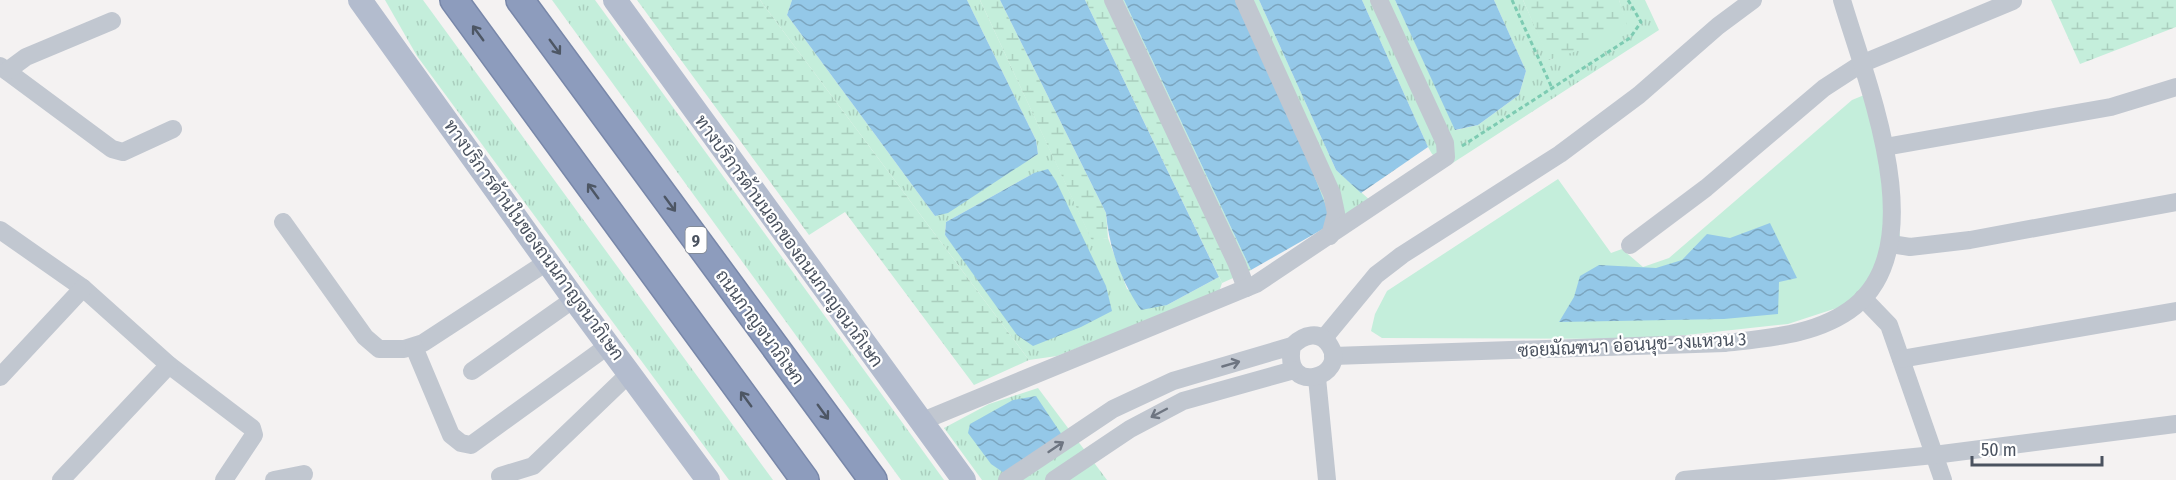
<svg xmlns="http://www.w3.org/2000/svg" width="2176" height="480" font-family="'Fira Sans Condensed',Sarabun,sans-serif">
	<defs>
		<pattern id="grass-tufts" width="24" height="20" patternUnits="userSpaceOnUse" patternTransform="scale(1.5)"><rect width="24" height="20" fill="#c4eedb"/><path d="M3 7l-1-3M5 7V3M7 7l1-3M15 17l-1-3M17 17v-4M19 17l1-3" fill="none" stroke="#aacebe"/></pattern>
		<pattern id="wetland-marsh" width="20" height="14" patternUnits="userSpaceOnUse" patternTransform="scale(1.5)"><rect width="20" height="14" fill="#c4eedb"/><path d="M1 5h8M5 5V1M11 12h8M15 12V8" fill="none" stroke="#aacebe"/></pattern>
		<pattern id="water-waves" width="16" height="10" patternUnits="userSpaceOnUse" patternTransform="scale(1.5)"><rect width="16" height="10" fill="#94c8e8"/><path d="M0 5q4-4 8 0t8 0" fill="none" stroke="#7ba5bf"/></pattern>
	</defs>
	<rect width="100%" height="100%" fill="#f4f2f2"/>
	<g fill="url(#grass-tufts)" fill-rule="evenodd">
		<polygon points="385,0 423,0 773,480 729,480 417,56"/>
		<polygon points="552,0 595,0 944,480 901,480"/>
		<path d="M760,0H792L787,15L935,216L1038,154L1036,140L967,0H980L1092,240L1108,238L1127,289L1167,305L1219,277L1222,283L1219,292L1057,356L1029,360ZM1034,173L964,259L945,235L946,222Z"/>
		<polygon points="1235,0 1259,0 1336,170 1371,201 1323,229"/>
		<polygon points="1362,0 1395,0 1456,130 1478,125 1519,95 1526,71 1494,0 1523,0 1550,60 1626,24 1619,0 1645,0 1659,30 1448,166 1432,154 1428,147"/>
		<polygon points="1038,388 1107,480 982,480 944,428 989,404"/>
	</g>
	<g fill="url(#wetland-marsh)">
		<polygon points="637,0 760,0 1029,360 974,385 845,212 809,235"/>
		<polygon points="980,0 1000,0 1106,213 1108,238 1092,241"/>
		<polygon points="1085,0 1124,0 1251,270 1222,283"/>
		<polygon points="1523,0 1619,0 1627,24 1577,51 1549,60"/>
		<polygon points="2051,0 2176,0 2176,27 2080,64"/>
	</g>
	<polygon fill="#c4eedb" points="1874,91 1900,236 1882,281 1843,306 1788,324 1650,339 1382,338 1371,331 1375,314 1387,291 1558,179 1611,253 1622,249 1643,267 1669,258 1852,100"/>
	<g fill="url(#water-waves)">
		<polygon points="792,0 967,0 1036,140 1038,154 948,213 935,216 787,15"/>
		<path d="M1000,0H1085L1219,277L1167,305L1141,310C1121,281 1109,248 1106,213Z"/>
		<polygon points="1124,0 1235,0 1306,154 1329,214 1323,229 1251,270"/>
		<polygon points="1259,0 1362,0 1428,147 1361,193 1336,170"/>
		<polygon points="1395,0 1494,0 1526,71 1519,95 1478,125 1455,130"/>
		<polygon points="1048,169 1056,181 1106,286 1112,311 1081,327 1033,346 1017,335 945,235 946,222 1034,173"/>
		<polygon points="1770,223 1797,278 1779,282 1778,314 1724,319 1559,322 1574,297 1580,276 1599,265 1656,268 1682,260 1707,234 1730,238"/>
		<polygon points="1036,396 1062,435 1004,473 991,464 968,433 970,424 1013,400"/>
	</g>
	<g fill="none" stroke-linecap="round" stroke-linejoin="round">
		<defs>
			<g id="highway">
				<polyline points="454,0 805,480"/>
				<polyline points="520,0 873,480"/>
			</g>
		</defs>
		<use href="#highway" stroke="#7887a9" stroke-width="30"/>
		<g stroke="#7dcbb2" stroke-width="3" stroke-dasharray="4.5 3" stroke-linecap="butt">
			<polyline points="1512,0 1552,88"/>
			<polyline points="1462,146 1630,38 1641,22 1628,0"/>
		</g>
		<g stroke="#c1c7d0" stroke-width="18">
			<polyline points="1113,0 1237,264 1246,288"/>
			<polyline points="1244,0 1332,194 1336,213 1330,236"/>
			<polyline points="0,66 112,149 123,152 173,129"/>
			<polyline points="7,71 26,57 112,21"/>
			<polyline points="1885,147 2111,107 2176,87"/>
			<polyline points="283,222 365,337 379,349 404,349 423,343 547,262"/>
			<polyline points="0,230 83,288 169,365 252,428 254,435 224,480"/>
			<polyline points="1891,244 1910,247 1970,240 2176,202"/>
			<polyline points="1630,245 1706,188 1824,88 1861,64 2013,1"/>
			<polyline points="1863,298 1889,325 1943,480"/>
			<polyline points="1324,338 1376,275 1402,255 1560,154 1639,95 1718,26 1753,0"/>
			<polyline points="414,347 451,435 461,443 471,445 609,345"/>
			<path d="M1333,356L1725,343C1768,338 1819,335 1855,306C1934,242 1865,79 1842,0"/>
			<polyline points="1901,359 2176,311"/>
			<polyline points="472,371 574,299"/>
			<polyline points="0,377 83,288"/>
			<polyline points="1317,378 1327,480"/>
			<polyline points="920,422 1256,284 1446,157 1445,143 1379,0"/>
			<polyline points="500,476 533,466 630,373"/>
			<polyline points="61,480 169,365"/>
			<polyline points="274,480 304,474"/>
			<path d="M1007,480L1113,409L1173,381L1292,346C1303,335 1320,329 1330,346C1349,377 1282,397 1292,346"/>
			<polyline points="1054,480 1130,429 1183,401 1294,370"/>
			<polyline points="1684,480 1934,455 2176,424"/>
		</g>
		<g stroke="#b3bcce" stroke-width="24">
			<polyline points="360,0 574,299 708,480"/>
			<polyline points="615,0 964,480"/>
		</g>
		<use href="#highway" stroke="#8d9cbd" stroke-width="27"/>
	</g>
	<defs><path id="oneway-shaft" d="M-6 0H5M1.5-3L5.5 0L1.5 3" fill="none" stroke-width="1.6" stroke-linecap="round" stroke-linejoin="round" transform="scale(1.5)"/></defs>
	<g stroke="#4d5664">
		<use href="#oneway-shaft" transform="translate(478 33) rotate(-126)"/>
		<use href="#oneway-shaft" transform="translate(555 47) rotate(54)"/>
		<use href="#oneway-shaft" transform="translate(593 191) rotate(-126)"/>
		<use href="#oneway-shaft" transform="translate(670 204) rotate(54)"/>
		<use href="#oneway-shaft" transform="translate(746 399) rotate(-126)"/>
		<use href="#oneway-shaft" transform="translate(823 412) rotate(54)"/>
	</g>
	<g stroke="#6e7581">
		<use href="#oneway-shaft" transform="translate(1231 364) rotate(-16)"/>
		<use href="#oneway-shaft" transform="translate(1159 413) rotate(152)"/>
		<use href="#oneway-shaft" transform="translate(1056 447) rotate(-34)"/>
	</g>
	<g text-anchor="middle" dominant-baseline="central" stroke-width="4.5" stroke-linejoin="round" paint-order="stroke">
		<rect fill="#fff" stroke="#80868f" stroke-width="1.5" x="685.5" y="227" width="21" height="26" rx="4.5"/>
		<g font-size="16" font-weight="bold" fill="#4a525f">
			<text x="696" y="240">9</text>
		</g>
		<g font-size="18" fill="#4a525f" stroke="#fff">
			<text transform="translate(534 240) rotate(54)">ทางบริการด้านในของถนนกาญจนาภิเษก</text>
			<text transform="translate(789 241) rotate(54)">ทางบริการด้านนอกของถนนกาญจนาภิเษก</text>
			<text transform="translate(760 327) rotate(54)">ถนนกาญจนาภิเษก</text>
			<text transform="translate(1632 345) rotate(-3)">ซอยมัณฑนา อ่อนนุช-วงแหวน 3</text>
		</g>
	</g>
	<path d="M1972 456v9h130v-9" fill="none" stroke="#4a525f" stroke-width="3"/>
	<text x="1981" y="456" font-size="18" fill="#4a525f" stroke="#ffffff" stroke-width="4.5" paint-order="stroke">50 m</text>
</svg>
